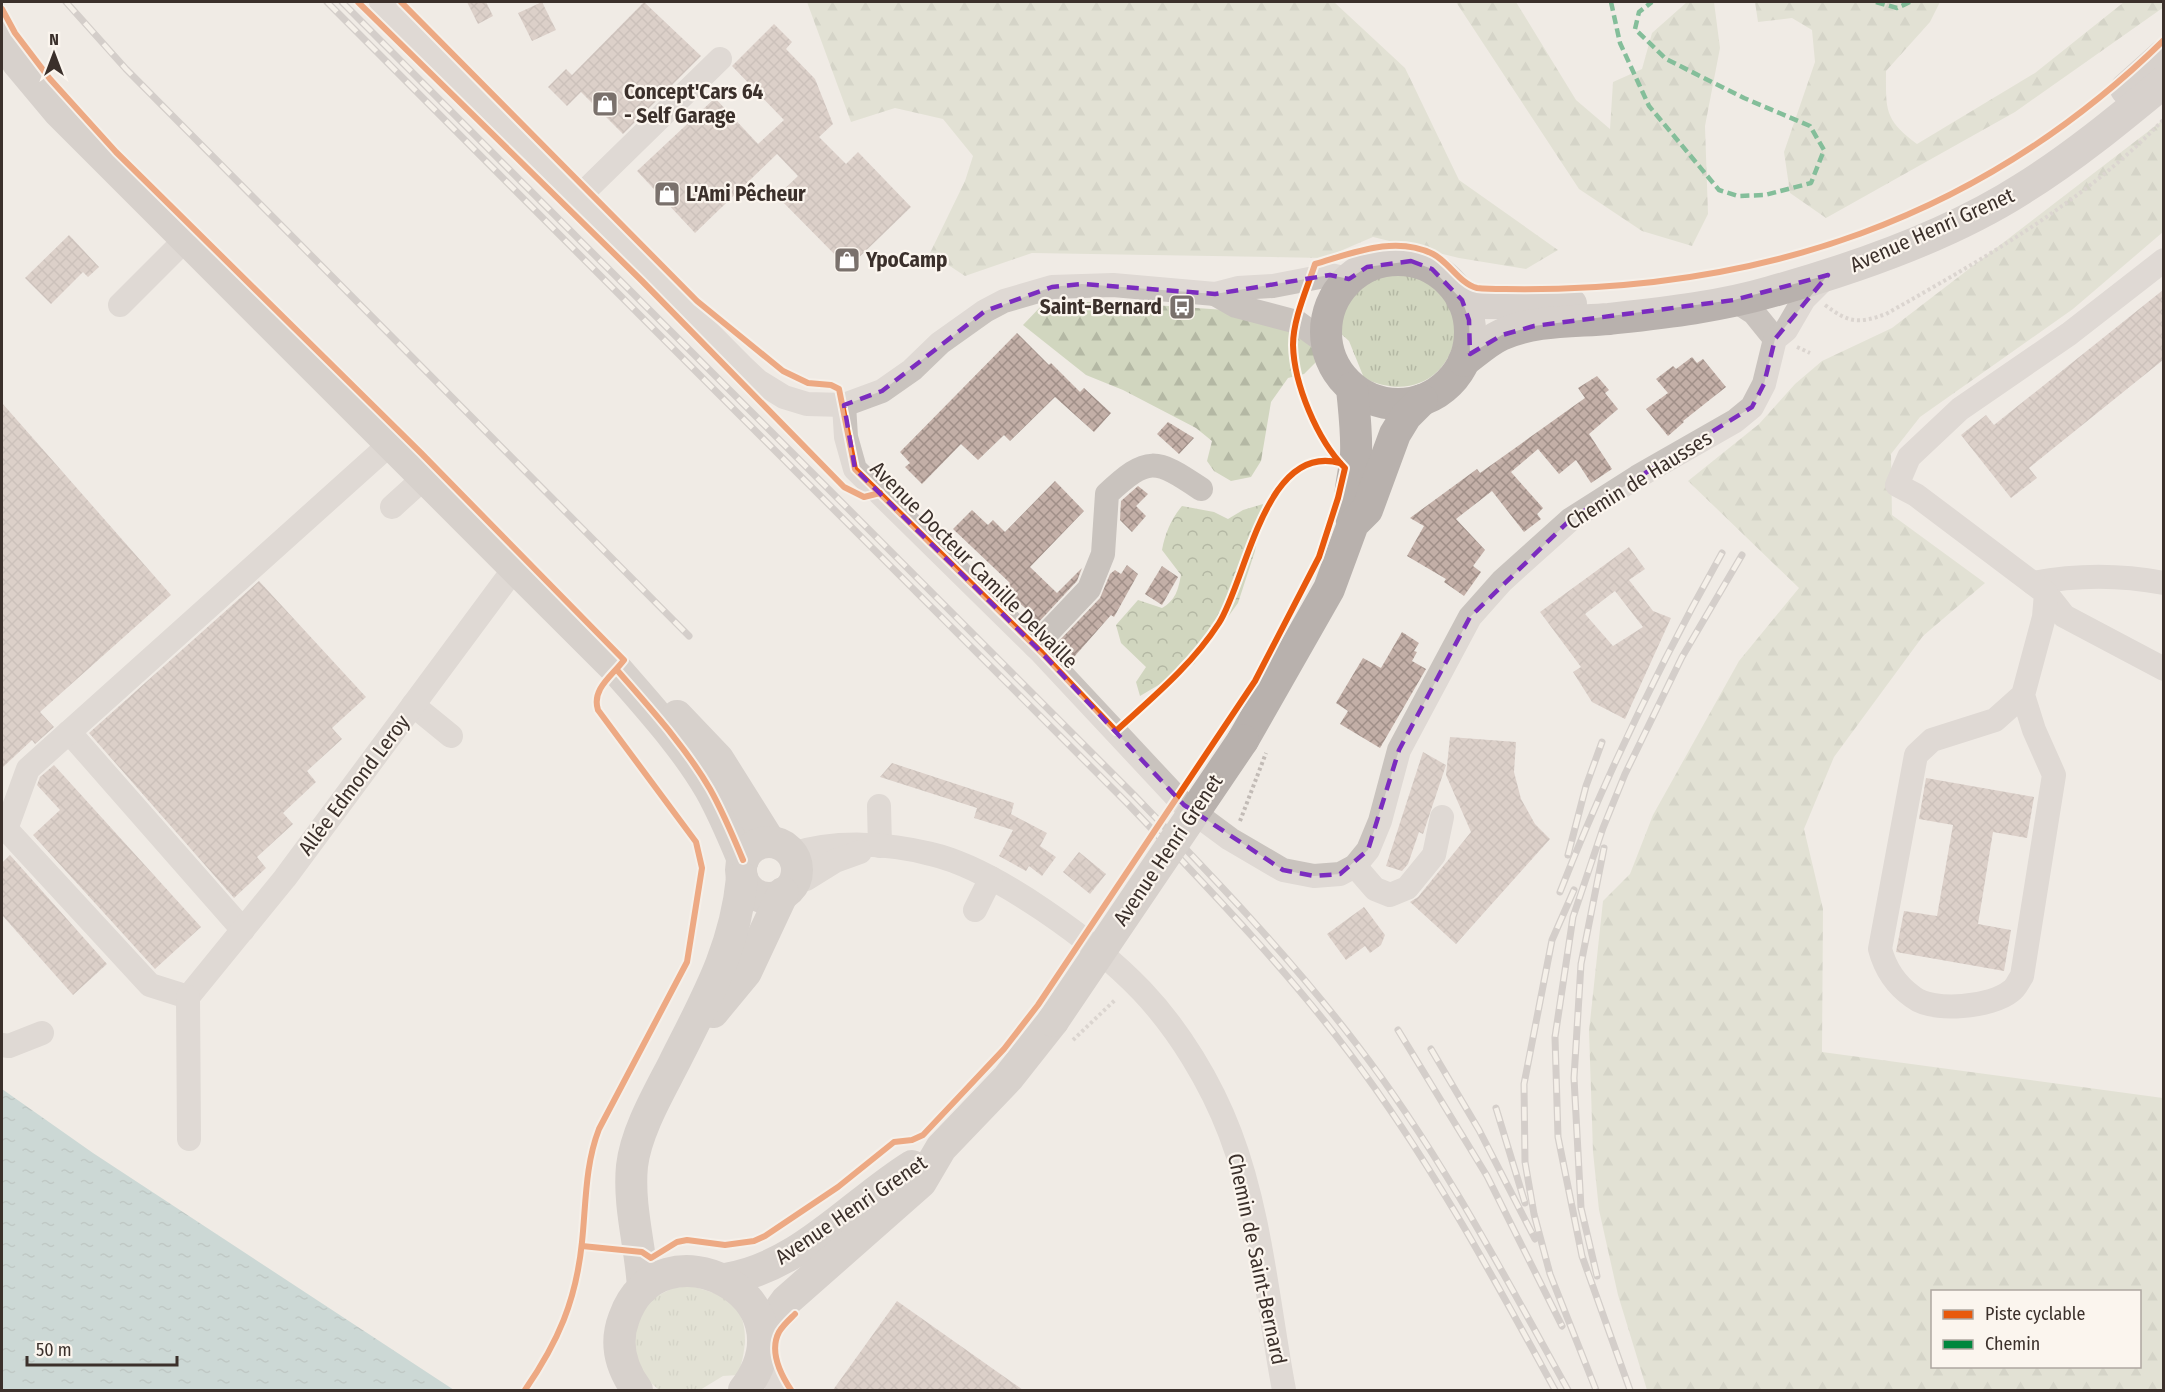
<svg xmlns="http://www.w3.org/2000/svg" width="2165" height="1392" font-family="'Fira Sans Condensed',sans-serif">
	<defs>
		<pattern id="grass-tufts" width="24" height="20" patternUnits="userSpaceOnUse" patternTransform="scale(1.5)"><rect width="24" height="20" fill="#d1d6bf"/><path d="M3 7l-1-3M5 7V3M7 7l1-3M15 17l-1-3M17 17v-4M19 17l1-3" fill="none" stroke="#b4b8a4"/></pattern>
		<pattern id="forest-firs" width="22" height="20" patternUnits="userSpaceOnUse" patternTransform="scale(1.5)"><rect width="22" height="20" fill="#d1d6bf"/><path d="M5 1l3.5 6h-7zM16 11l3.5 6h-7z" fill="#b4b8a4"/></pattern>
		<pattern id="park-crowns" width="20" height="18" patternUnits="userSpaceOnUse" patternTransform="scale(1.5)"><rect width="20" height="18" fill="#d1d6bf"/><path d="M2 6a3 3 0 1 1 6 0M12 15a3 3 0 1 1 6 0" fill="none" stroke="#b4b8a4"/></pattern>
		<pattern id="water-ripples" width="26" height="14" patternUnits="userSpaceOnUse" patternTransform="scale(1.5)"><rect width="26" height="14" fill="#a1c2c1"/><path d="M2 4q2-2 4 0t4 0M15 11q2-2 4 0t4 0" fill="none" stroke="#849e9d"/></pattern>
		<pattern id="building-cross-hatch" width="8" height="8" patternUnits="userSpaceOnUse" patternTransform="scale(1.5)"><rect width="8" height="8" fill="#c3afa7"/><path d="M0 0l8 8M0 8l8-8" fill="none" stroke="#a08f88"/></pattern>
	</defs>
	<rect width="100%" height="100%" fill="#f0ebe5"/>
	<g fill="url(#grass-tufts)">
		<path d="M1405,272C1497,299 1450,420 1364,378L1349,341L1338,331C1346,290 1363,274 1405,272Z"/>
		<path d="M691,1286C701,1289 713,1292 723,1297C752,1313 747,1349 738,1375L723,1376L700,1390H659L643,1376L632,1342L644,1308L657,1296L673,1288Z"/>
	</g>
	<g fill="url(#forest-firs)" fill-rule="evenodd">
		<polygon points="807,2 1334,2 1405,68 1459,180 1558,250 1526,269 1459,258 1373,237 1324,258 1032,253 965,276 930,253 965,181 973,156 943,119 895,108 851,122"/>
		<polygon points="1456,2 1516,2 1576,100 1610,129 1613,82 1642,69 1652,33 1687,2 1714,2 1720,48 1705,126 1708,214 1692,246 1642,231 1579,189"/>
		<path d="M1755,2H1940L1930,22L1886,71C1886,110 1884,119 1917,144L2035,73L2124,2H2163L2164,7L2015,112L1826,218L1790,193L1784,152L1815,62L1812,30L1792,18L1758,22Z"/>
		<path d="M2163,120V232L2073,309L1920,417L1891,454L1892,515L1985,583L1923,636L1834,757L1804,829L1823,909L1822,1052L2163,1098V1390H1647L1618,1295L1599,1210L1593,1152L1589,1031L1603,901L1630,874L1653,815L1739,661L1799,588L1688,481L1759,424L1795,384L1822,361L1892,328ZM1932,1292H2140V1366H1932Z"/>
		<polygon points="1045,302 1111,302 1225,310 1287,326 1315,347 1318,360 1304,374 1288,378 1271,402 1261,461 1251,477 1231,481 1214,471 1207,461 1212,441 1196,428 1123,390 1086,375 1023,325"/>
	</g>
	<path fill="url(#park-crowns)" d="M1263,504L1255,551L1238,603L1194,664L1140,696L1136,682L1146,667L1121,643L1116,625L1138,600L1162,608C1176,600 1178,590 1181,575L1162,550C1165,534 1171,519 1182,506L1214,512L1228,519L1243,510Z"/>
	<polygon fill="url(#water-ripples)" points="2,1089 93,1153 454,1390 2,1390"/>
	<g fill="url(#building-cross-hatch)" fill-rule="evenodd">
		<polygon points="467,2 486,2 493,16 478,24"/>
		<polygon points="542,2 556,30 532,41 518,13"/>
		<polygon points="644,2 701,56 623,134 581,92 567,106 548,87 566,69 572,75"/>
		<polygon points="774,24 792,42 786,49 815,79 833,124 819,137 846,164 858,152 911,207 848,268 777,196 798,176 777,154 695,233 637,171 715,98 758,144 784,120 732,66"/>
		<polygon points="69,235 99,267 88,277 83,272 51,304 25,278"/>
		<polygon points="2163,290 2163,360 2029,468 2037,478 2011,498 1961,435 1986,415 1994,425"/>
		<polygon points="1017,333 1049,365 1051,363 1080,392 1084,388 1111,413 1094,432 1055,397 1010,441 1004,435 978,460 961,444 922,484 905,467 910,463 900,452"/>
		<polygon points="1692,357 1697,363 1703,359 1726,387 1683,421 1684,422 1668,436 1646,409 1668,393 1656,379 1673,366 1676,369"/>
		<polygon points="1597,376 1609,390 1605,393 1618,409 1589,434 1612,469 1591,483 1576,460 1559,474 1538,449 1511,472 1543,508 1537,514 1541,519 1524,532 1492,491 1456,519 1485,550 1473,566 1481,572 1464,596 1444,582 1446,579 1407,556 1424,526 1410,518 1477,469 1480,473 1585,398 1578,388"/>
		<polygon points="2,403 171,595 40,712 54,727 35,744 32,740 2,768"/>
		<polygon points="1168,422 1194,438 1179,454 1157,434"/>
		<polygon points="1055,481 1084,511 1030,567 1057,593 1082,568 1077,581 1036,625 1030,620 1034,616 1004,589 1010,583 953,529 972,510 988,525 993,520 1005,532"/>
		<polygon points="1138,486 1148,494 1136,506 1146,516 1132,532 1120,520 1121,501"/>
		<path d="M1629,547L1645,569L1629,580L1653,611L1671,618L1625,719L1592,702L1573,672L1581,667L1540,612ZM1615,591L1643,627L1613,646L1585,614Z"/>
		<polygon points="1127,565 1138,574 1114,617 1111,615 1074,657 1058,642 1100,598 1110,574 1115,570 1121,574"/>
		<polygon points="1162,566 1178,577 1162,605 1145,594"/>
		<polygon points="259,581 366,697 332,728 342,739 307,771 316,782 283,813 293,824 257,857 266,868 234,898 89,733"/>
		<polygon points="1402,632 1419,643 1414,651 1417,652 1412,661 1426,669 1380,748 1340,724 1348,711 1336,703 1363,658 1381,668"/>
		<polygon points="1450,737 1516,742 1514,772 1521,799 1535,824 1550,839 1456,944 1410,902 1418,897 1471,832 1446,775"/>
		<polygon points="1423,752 1446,765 1423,834 1419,832 1408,864 1402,871 1386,866"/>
		<polygon points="892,763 1014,803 1011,814 1047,833 1040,846 1056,857 1042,876 1029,866 1026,871 999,856 1013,830 974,818 977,808 880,777"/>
		<polygon points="54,765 201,927 155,969 33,835 60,810 37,785 40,777"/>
		<polygon points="1926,778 2034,797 2027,838 1993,832 1978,924 2011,930 2004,971 1896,952 1904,911 1937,916 1953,825 1919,819"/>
		<polygon points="1079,852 1106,874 1090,894 1063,872"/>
		<polygon points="10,855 107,964 73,995 2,915 2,863"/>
		<polygon points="1364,907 1385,935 1381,945 1370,953 1365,946 1346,960 1327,934"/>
		<polygon points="897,1301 1023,1390 833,1390"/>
	</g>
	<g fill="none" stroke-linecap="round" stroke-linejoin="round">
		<g stroke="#c2bbb6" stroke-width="4" stroke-dasharray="3 3" stroke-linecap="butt">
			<path d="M1825,305C1849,323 1858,324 1886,314C1983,259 2086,201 2164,119"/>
			<polyline points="1797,347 1810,353"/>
			<polyline points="1323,363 1330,378"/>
			<polyline points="1240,821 1266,753"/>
			<polyline points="1073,1040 1115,1000"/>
		</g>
		<g stroke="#c9c3be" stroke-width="24">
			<polyline points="381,2 742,366 758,381 784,397 807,404 844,405 882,391 912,370 940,343 985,311 1004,301 1052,287 1113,285 1215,294 1238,288 1273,286 1330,275 1349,279"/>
			<polyline points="587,189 720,59"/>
			<polyline points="1215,294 1236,306 1297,322 1326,343"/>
			<polyline points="1734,300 1754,313 1775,339"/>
			<polyline points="120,305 186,239"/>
			<polyline points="844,405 846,437 855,469 1042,653 1184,805 1230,839 1283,870 1314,876 1340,874 1355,866 1368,850 1380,821 1399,750 1470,617 1502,581 1571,519 1637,477 1735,421 1752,407 1764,384 1775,339 1786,330 1804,299 1826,277"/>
			<polyline points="392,507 424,478"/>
			<path d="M2033,583C2075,575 2122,575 2164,583"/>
			<polyline points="2046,593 2064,616 2164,669"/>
			<path d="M1035,646L1089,589L1103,554L1107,494C1148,456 1155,458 1201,489"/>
			<path d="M2023,695L1995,720L1932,740L1916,755L1880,949C1885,968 1896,985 1913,997C1933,1013 1992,1007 2011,991C2016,988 2019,980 2022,976L2054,775L2034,730L2023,695L2044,617L2046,593L1916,495L1897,485L1909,457L1960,409L2069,334L2164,260"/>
			<polyline points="413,705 451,736"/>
			<polyline points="69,732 243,930"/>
			<polyline points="879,806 880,846"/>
			<path d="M792,854C835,840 888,843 931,854C996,869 1096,943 1142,991C1179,1030 1211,1083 1230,1133C1261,1214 1268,1306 1284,1390"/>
			<polyline points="1355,866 1375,889 1390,895 1407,888 1434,855 1442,817"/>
			<polyline points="793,883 806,879 835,861 860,852"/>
			<polyline points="975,910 991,878"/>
			<polyline points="188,997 150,985 6,829 28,769 390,444"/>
			<polyline points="188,997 285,878 514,569"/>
			<polyline points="188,997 189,1139"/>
			<polyline points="2,1045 9,1046 42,1033"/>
			<polyline points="762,1357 779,1390"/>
		</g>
		<g stroke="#b8b1ad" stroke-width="32">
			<path d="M2,37L18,63L59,112L617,670C649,707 685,746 710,789C723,812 733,836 743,860"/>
			<polyline points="2126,89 2164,55"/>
			<circle cx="1398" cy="332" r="72"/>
			<polyline points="1462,300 1479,303 1571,304"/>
			<path d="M1464,361C1476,352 1488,341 1501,335C1533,320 1574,322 1609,319C1662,313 1719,307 1770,292C1853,269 1950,235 2022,189C2072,158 2118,120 2164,82"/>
			<path d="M1352,388C1354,410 1357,432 1356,455C1354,476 1346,500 1352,521"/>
			<polyline points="677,716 718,759 770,842"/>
			<polyline points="1243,740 1329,589 1353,524 1367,510 1395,434 1406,416 1422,400"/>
			<circle cx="769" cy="870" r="28"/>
			<polyline points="713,1012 746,972 783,893"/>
			<path d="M725,1279C800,1267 851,1204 912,1166"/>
			<path d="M643,1288C641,1248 628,1207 632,1166C636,1132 658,1094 673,1065C705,1001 735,950 742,878"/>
			<polyline points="763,1333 786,1301 921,1182 941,1148 1008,1078 1053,1021"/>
			<path d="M637,1390C621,1368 614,1344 624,1318C659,1218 817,1295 744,1390"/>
		</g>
		<defs>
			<g id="rail">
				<polyline points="66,2 126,69 689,636"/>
				<path d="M327,2L1128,804C1205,885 1283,965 1350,1054C1430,1160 1492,1275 1555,1390"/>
				<path d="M342,2L1135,796C1213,877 1290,957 1358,1046C1440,1153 1503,1273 1568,1390"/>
				<polyline points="1568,855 1586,786 1602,742"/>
				<polyline points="1574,890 1552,940 1524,1084 1525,1162 1534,1214 1550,1274 1596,1390"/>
				<path d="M1560,892C1606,775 1661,662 1722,553"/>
				<polyline points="1398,1030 1487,1176 1562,1326"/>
				<polyline points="1431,1049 1479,1130 1535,1239"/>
				<polyline points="1496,1108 1525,1203"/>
				<polyline points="1597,1276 1581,1208 1574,1078 1581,964 1604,848"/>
				<polyline points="1630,1390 1582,1256 1558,1137 1555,1037 1573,917 1603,828 1625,774 1682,657 1742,555"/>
			</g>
		</defs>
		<use href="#rail" stroke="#b1aca8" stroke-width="7"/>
		<use href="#rail" stroke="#fbf5ee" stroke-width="4.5" stroke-dasharray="14" stroke-linecap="butt"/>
		<polyline stroke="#b8b1ad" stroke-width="32" points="1053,1021 1243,740"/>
		<g stroke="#00873e" stroke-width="4.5" stroke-dasharray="9 4.5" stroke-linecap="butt">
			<polyline points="1611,2 1620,43 1649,106 1719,190 1738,196 1765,195 1811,183 1824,150 1810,126 1744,98 1666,59 1635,29 1639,12 1652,2"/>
			<polyline points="1876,2 1897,8 1910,2"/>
		</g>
		<defs>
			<g id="cycleway">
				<polyline points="358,2 642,281 844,487 864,497 880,493"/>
				<path d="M401,2L697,301L783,371L808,383L831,385L839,389L855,469L1042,653L1116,731C1152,698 1192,665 1219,623C1247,579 1265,442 1340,463"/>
				<path d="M2,9L15,33L50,79L116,152L421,453L624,660C613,675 591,689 598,710L696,842L702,868L687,962L599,1129C585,1165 586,1204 582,1242C576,1301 558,1342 525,1390"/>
				<path d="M617,670C649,707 685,746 710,789C723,812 733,836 743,860"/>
				<path d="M582,1246L642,1252L651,1258L677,1242L687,1240L725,1245L754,1241L765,1236L838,1187L894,1142L912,1140L923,1135L1004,1049L1038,1005L1255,681L1319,557L1338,498L1345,468C1317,440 1294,384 1293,345C1293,319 1307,289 1315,264C1353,253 1395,235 1433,254C1449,262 1460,284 1477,288C1486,289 1496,289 1505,289C1759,293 1980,220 2164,40"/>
				<path d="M791,1390C781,1375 769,1351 779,1332C783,1325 790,1319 795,1314"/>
			</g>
		</defs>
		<use href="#cycleway" stroke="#fbf5ee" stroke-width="10"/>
		<use href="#cycleway" stroke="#e8590c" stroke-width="6"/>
	</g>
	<path d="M0 0H2165V1392H0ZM1411,261L1432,269L1462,300L1469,320L1470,354L1502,335L1534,326L1734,300L1828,275L1775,339L1764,384L1752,407L1571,519L1470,617L1399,750L1368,850L1340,874L1314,876L1283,870L1184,805L1042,653L855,469L844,405L882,391L985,311L1052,287L1082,284L1215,294L1330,275L1349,279L1367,267Z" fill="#f0ebe5" fill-opacity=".55" fill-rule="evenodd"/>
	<path fill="none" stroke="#7b2cbf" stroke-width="4.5" stroke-dasharray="12 8" stroke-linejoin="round" d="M1411,261L1432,269L1462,300L1469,320L1470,354L1502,335L1534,326L1734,300L1828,275L1775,339L1764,384L1752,407L1571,519L1470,617L1399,750L1368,850L1340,874L1314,876L1283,870L1184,805L1042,653L855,469L844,405L882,391L985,311L1052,287L1082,284L1215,294L1330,275L1349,279L1367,267Z"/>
	<defs>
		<symbol id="shop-square" viewBox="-11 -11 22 22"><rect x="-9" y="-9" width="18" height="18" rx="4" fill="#7a716c" stroke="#fbf5ee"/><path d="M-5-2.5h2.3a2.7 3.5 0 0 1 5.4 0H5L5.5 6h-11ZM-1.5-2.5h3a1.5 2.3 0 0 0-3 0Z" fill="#fff"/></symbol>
		<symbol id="bus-square" viewBox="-11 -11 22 22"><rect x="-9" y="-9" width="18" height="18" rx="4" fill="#7a716c" stroke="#fbf5ee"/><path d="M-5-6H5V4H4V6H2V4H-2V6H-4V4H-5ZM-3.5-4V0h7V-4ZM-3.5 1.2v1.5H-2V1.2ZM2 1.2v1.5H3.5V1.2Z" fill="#fff"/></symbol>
	</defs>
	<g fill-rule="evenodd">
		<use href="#shop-square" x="590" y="89" width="30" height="30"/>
		<use href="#shop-square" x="652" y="179" width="30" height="30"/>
		<use href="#shop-square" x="832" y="245" width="30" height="30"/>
		<use href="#bus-square" x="1167" y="292" width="30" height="30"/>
	</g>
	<g text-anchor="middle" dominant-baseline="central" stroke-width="4.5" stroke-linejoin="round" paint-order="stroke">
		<g font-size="21" font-weight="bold" fill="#3b302b" stroke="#fbf5ee" text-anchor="start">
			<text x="624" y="92">Concept'Cars 64<tspan x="624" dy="24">- Self Garage</tspan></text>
			<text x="686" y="194">L'Ami Pêcheur</text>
			<text x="866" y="260">YpoCamp</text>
			<text x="1162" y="307" text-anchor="end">Saint-Bernard</text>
		</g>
		<g font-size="21" fill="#3b302b" stroke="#fbf5ee">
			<text transform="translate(1932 230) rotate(-24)">Avenue Henri Grenet</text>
			<text transform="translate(1639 480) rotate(-32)">Chemin de Hausses</text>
			<text transform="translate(974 565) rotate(45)">Avenue Docteur Camille Delvaille</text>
			<text transform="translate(354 785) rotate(-53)">Allée Edmond Leroy</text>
			<text transform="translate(1168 850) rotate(-56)">Avenue Henri Grenet</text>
			<text transform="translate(851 1210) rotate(-34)">Avenue Henri Grenet</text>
			<text transform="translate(1257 1259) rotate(78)">Chemin de Saint-Bernard</text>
		</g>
	</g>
	<rect width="2165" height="1392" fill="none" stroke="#3b302b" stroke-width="6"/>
	<rect x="1931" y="1290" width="210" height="78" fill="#fbf5ee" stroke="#aea6a0" stroke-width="1.5"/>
	<rect x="1943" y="1310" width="30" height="9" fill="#e8590c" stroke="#aea6a0" stroke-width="1.5"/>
	<text x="1985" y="1320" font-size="18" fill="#3b302b">Piste cyclable</text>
	<rect x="1943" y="1340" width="30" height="9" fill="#00873e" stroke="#aea6a0" stroke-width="1.5"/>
	<text x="1985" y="1350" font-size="18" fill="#3b302b">Chemin</text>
	<g transform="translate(54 54)" stroke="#fbf5ee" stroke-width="4.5" paint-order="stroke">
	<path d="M0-4.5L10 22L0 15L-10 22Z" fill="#3b302b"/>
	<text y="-9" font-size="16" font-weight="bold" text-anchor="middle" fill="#3b302b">N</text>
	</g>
	<path d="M27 1356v9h150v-9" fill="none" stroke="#3b302b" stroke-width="3"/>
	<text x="36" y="1356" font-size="18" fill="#3b302b" stroke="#fbf5ee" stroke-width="4.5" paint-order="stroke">50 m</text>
</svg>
